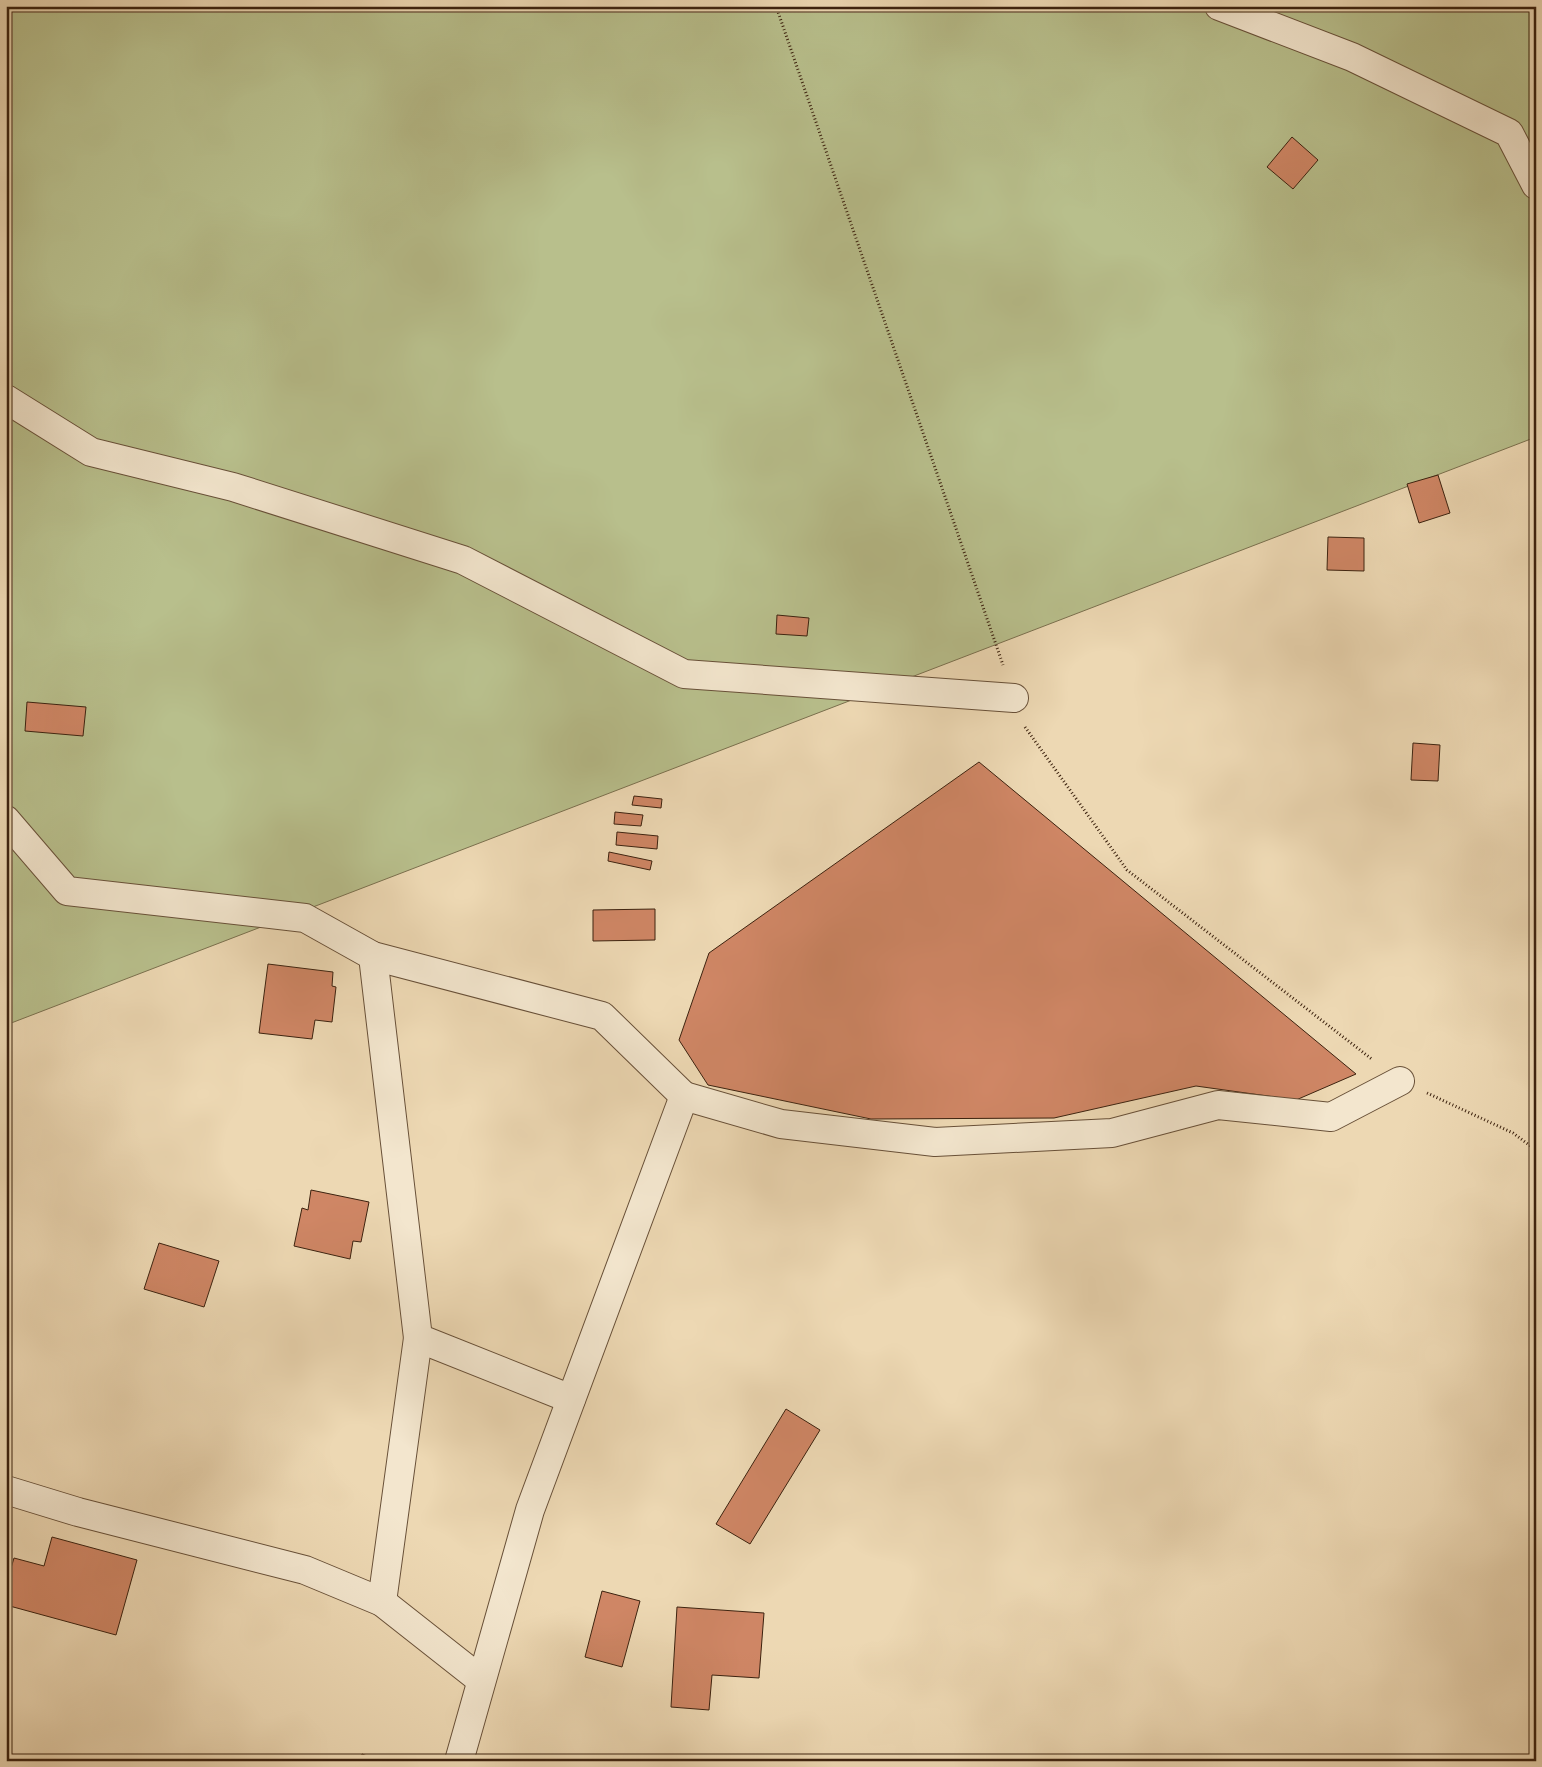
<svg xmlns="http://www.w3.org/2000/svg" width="1542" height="1767" font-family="'IM FELL Double Pica',serif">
	<rect width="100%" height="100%" fill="#edd8b3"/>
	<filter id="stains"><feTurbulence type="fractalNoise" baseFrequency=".004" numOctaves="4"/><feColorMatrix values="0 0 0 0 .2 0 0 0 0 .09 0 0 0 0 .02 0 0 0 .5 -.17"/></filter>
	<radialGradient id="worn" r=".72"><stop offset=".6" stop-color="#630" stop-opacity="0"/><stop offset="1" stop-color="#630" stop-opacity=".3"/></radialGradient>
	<polygon fill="#b8bf8c" stroke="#7a704e" points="6,6 1536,6 1536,437 6,1025"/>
	<g fill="#cf8665" stroke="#3c220f">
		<polygon points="1292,137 1318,160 1293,189 1267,167"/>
		<polygon points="1438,475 1450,513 1419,523 1407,484"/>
		<polygon points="1328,537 1364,538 1364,571 1327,570"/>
		<polygon points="777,615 809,618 807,636 776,634"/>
		<polygon points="27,702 86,707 83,736 25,731"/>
		<polygon points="1413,743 1440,745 1438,781 1411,780"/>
		<polygon points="979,762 1356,1074 1296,1100 1196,1086 1054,1118 871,1119 708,1085 679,1040 709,953"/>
		<polygon points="634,796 662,799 661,808 632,805"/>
		<polygon points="615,812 643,815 641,826 614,824"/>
		<polygon points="617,832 658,836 657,849 616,845"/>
		<polygon points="609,852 652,861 650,870 608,861"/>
		<polygon points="655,909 655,940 593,941 593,910"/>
		<polygon points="268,964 333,972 332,986 336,987 332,1022 315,1020 312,1039 259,1033"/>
		<polygon points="311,1190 369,1202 361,1242 353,1241 350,1259 294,1246 302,1208 308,1210"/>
		<polygon points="159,1243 219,1261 204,1307 144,1289"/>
		<polygon points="786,1409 820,1430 750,1544 716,1524"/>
		<polygon points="52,1537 137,1560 116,1635 6,1605 6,1585 14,1558 44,1566"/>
		<polygon points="602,1591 640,1601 622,1667 585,1657"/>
		<polygon points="677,1607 764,1613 759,1678 712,1675 709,1710 671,1707"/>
		<polygon points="362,1754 380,1761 360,1761"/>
	</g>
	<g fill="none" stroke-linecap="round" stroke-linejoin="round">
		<defs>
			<g id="minor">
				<polyline points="1219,6 1352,57 1509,133 1536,185"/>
				<polyline points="6,399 91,452 233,487 463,560 684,674 1014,698"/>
				<polyline points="6,820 67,891 305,918 373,956 602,1016 684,1096"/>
				<polyline points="373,956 418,1338 571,1399"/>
				<polyline points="6,1490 78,1512 305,1570 382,1602 481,1680"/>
				<polyline points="382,1602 418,1338"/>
				<polyline points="459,1761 530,1510 684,1096 781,1124 935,1142 1112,1133 1218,1105 1331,1117 1400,1081"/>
			</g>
		</defs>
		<use href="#minor" stroke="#685038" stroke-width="30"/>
		<g stroke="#3c220f" stroke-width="3" stroke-dasharray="1 2.5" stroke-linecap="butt">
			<polyline points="776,6 1003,665"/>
			<polyline points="1025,727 1127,870 1373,1060"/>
			<polyline points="1427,1093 1513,1133 1536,1150"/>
		</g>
		<use href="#minor" stroke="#f3e6ce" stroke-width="28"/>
	</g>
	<rect width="1542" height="1767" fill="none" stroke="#edd8b3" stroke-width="25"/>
	<rect x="8" y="8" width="1527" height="1752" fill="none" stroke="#3c220f" stroke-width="2.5"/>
	<rect x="12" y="12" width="1517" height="1742" fill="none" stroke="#3c220f"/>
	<rect width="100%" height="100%" filter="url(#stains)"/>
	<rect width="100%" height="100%" fill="url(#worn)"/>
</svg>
